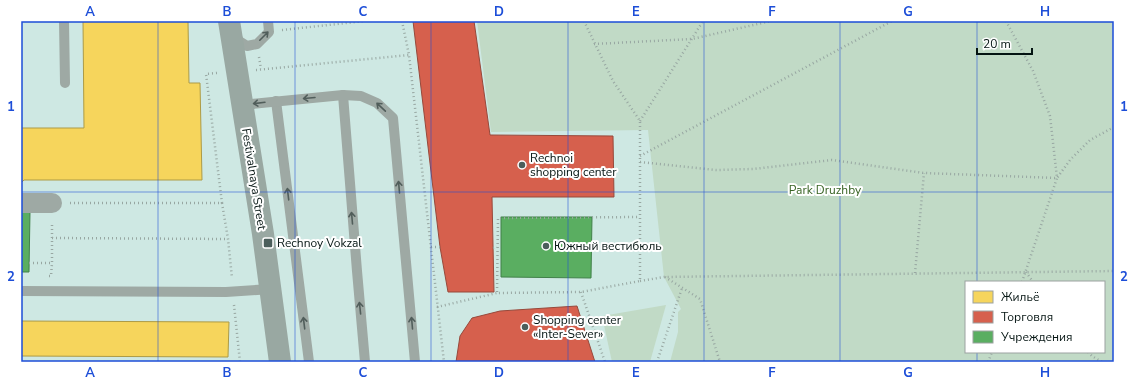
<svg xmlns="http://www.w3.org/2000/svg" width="1135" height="383" font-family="'Nunito Sans',sans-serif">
	<rect width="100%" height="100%" fill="#cee8e3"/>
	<g fill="#c1dac6" fill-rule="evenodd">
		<path d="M477,21H1114V362H670L678,332V312L681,309L664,277L648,130L491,132ZM966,282H1104V352H966Z"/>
		<polygon points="666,305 650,362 612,362 602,316"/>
	</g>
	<g fill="#f6d55c" stroke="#ad9b46">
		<polygon points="83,21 188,21 189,83 200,83 202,180 24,180 21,183 21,128 84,128"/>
		<polygon points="21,321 229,322 228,357 21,356"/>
	</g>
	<g fill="#d6604d" stroke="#97493b">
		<polygon points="413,21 474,21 490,135 613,136 614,197 492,197 494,292 448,292 440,247"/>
		<polygon points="577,306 595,362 456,362 460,336 472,318 500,311"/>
	</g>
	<g fill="#5aae61" stroke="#408049">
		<polygon points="21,211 30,211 29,272 21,272"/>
		<polygon points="501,217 592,217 591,278 501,277"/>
	</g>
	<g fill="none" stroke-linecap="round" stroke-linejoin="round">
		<g stroke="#98a7a2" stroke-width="2.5" stroke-dasharray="1 3" stroke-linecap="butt">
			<polyline points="323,21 324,25"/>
			<polyline points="402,21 409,55 444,362"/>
			<polyline points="584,21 613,81 640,121 640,281 581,292 497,293 498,218 640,217"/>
			<polyline points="1006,21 1033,71 1050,116 1057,178 1022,282"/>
			<polyline points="282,30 365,21"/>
			<polyline points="594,44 692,39 771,21"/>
			<polyline points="259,57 261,69"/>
			<polyline points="256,70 409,55"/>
			<polyline points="640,121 703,21"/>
			<polyline points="640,156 892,21"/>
			<polyline points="640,162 716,170 753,169 832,160 924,173 1057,178 1070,160 1090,140 1114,127"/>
			<polyline points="70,203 222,203 206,74 217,73"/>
			<polyline points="222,203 228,239 232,278"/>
			<polyline points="52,238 228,239"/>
			<polyline points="431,247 440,247"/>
			<polyline points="493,248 497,247"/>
			<polyline points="29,263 52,263 52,222"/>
			<polyline points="1026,272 1033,282"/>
			<polyline points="915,273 924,173"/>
			<polyline points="49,276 51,276 52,263"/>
			<polyline points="665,277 700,299 720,362"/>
			<polyline points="640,281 664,277 1114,271"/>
			<polyline points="581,292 605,362"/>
			<polyline points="234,305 240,362"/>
			<polyline points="437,307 497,293"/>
			<polyline points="1088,352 1092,356 1102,362"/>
			<polyline points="657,362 682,288"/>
			<polyline points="988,362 992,352"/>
		</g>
		<g stroke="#9ea9a4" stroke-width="10">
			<polyline points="64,21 65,83"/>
			<polyline points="235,34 239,41 247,46 257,44 269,32 268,21"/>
			<polyline points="343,95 357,271 365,362"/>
			<polyline points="276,101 309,362"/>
			<polyline points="242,105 343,95 361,96 377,103 393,118 415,362"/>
			<polyline points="21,291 226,292 271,289"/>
		</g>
		<polyline stroke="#9ea9a4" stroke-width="20" points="21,203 52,203"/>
		<polyline stroke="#99a8a2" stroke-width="22" points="229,21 263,234 280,362"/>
	</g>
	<defs><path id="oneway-shaft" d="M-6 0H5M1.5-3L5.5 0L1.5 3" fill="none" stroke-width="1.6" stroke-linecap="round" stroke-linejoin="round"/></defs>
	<g stroke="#515e5b">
		<use href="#oneway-shaft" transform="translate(264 36) rotate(-45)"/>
		<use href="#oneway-shaft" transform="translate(309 98) rotate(175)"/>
		<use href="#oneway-shaft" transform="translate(259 103) rotate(173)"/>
		<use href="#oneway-shaft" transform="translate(381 107) rotate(-137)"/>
		<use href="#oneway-shaft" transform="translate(399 187) rotate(-95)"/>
		<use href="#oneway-shaft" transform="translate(288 194) rotate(-97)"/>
		<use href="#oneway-shaft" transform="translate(352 218) rotate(-95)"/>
		<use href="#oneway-shaft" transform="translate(360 308) rotate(-96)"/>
		<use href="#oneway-shaft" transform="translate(304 323) rotate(-97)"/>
		<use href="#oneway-shaft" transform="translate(412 323) rotate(-95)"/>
	</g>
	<path fill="none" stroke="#1d4ed8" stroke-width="1" stroke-opacity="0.55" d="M158,21V362M295,21V362M431,21V362M568,21V362M704,21V362M840,21V362M977,21V282M21,192H1114M977,352V362"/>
	<g fill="#4b5e5b" stroke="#fff" stroke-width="1.5">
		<circle cx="522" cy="165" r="4"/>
		<rect x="263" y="238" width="10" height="10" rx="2"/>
		<circle cx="546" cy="246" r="4"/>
		<circle cx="525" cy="327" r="4"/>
	</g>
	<g text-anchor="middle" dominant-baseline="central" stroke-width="4" stroke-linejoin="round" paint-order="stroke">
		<g font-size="12" fill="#041412" stroke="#fff" text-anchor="start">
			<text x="530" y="158">Rechnoi<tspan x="530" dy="14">shopping center</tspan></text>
			<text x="277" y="243">Rechnoy Vokzal</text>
			<text x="554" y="246">Южный вестибюль</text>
			<text x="533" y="320">Shopping center<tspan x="533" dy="14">«Inter-Sever»</tspan></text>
		</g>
		<g font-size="12" fill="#041412" stroke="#fff">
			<text transform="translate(254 179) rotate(81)">Festivalnaya Street</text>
		</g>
		<g font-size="12" fill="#396425" stroke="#fff">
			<text x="825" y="190">Park Druzhby</text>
		</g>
	</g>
	<rect width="1135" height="383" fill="none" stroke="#ffffff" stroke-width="44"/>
	<rect x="965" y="281" width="140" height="72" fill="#ffffff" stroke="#9ba1a0"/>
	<rect x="973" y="291" width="20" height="12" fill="#f6d55c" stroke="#9ba1a0"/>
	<text x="1001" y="301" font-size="12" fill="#041412">Жильё</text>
	<rect x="973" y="311" width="20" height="12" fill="#d6604d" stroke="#9ba1a0"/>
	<text x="1001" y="321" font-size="12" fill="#041412">Торговля</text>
	<rect x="973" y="331" width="20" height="12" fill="#5aae61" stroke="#9ba1a0"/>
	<text x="1001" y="341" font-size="12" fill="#041412">Учреждения</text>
	<path d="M977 48v6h55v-6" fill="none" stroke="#041412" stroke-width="2"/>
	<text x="983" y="48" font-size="12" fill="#041412" stroke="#ffffff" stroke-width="3" paint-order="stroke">20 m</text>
	<rect x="22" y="22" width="1091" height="339" fill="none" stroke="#1d4ed8" stroke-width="1.5"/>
	<g font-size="13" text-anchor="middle" font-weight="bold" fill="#1d4ed8">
		<text x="90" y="16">A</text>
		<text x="227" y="16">B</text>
		<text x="363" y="16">C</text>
		<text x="499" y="16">D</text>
		<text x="636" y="16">E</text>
		<text x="772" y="16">F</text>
		<text x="908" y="16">G</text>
		<text x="1045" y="16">H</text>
		<text x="11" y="111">1</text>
		<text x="1124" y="111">1</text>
		<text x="11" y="281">2</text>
		<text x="1124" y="281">2</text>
		<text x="90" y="377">A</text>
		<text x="227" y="377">B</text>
		<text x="363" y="377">C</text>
		<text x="499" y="377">D</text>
		<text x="636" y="377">E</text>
		<text x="772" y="377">F</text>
		<text x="908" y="377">G</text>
		<text x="1045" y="377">H</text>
	</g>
</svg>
